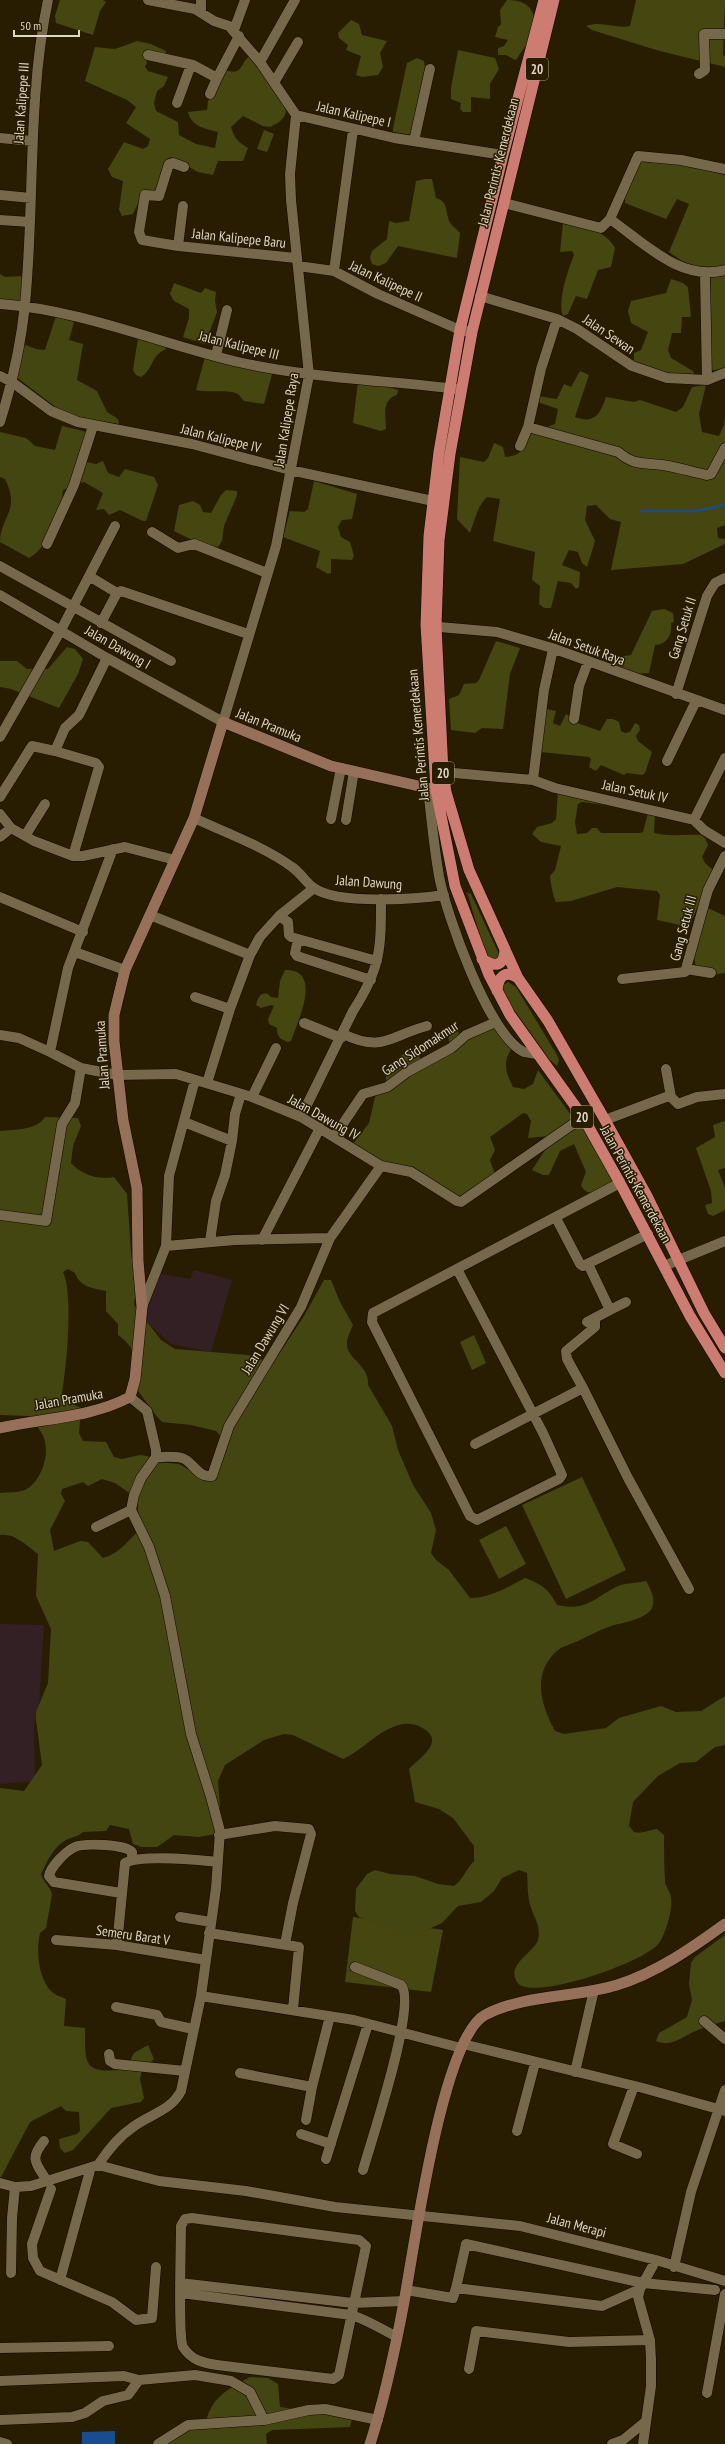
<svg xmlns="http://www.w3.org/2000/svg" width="725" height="2444" font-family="'PT Sans Narrow',sans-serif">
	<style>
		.industrial { fill: #332024 }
		.green { fill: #454610 }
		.forest { fill: #444611; fill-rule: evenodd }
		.water { fill: #1a4d8f }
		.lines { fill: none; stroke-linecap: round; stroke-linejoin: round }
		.stream { stroke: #1a4d8f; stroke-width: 2.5 }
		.minor-casing { stroke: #110600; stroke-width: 11 }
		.secondary-casing { stroke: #110600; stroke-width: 12 }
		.trunk-casing { stroke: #110600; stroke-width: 12 }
		.minor { stroke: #76684a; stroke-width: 10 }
		.secondary { stroke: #967059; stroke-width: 11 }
		.trunk { stroke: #cc7c71; stroke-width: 11 }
		.labels { text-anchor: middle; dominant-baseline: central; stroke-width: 3; stroke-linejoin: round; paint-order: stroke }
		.shield { fill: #291d01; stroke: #a89f8c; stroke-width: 1 }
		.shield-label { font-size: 13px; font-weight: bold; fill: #dfd7c7 }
		.street-label { font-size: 14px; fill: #dfd7c7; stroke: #291d01 }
	</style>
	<rect width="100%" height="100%" fill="#291d01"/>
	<!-- industrial -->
	<path class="industrial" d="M194,1270L232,1280L211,1352L171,1344L149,1324L142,1314L155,1273L190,1279Z
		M0,1624L44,1625L39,1705L34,1724L35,1781L0,1784Z"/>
	<!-- green -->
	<path class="green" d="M60,0H103L106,2L100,11L93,35L56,23L55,16Z
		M507,0C542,0 539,30 522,51C519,54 519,58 515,60L506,55H498V48L504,46L508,40L495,37L498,27L501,24L500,10Z
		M636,0H725L723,55L725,56V67L656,50L592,30L586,26C601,20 615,29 630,26Z
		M351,20L359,24L362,35L387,41L380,53L383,67L378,75L362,77L356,75L361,56L346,50L348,45L339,38L338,33Z
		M137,41L151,44L166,51L165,57L145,58L147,63L145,67L148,71L168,77L164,86L157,91L154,103L156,111L178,122L179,135L196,144L215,148L218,132C205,129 191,126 188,112L207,110L208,101L224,71C229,70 233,73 237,71C243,68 243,60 249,57L285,103C288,117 282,121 270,127L263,126L243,116L231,127C234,138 238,142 248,148L243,161H218L213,175L198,172L171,157L167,159L156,192L140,199L133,214L122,216L119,210L123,181L112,177L108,169L124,142L143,149L148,146L150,139L126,123L136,107L127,100L85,81L95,47L115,49Z
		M458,50L495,58L499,69L490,84V99L471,97V112H463L460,109L461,103L451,99V88Z
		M417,58L424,61L425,67L412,135L393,132V128L407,63Z
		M264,130L274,134L267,152L257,149Z
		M642,159L676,163L725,175V267L714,272L689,266L669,252L689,204L677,199L666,219L625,203V197Z
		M425,179H432L436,198C450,202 444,213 451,224C453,227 458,230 460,233L457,258L398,246L386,263L378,266L372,264L370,258L372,251L387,239L389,221L396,223L409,221L416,181Z
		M563,223C581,226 606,230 615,248L611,267L598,270L587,299L576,296L568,314L563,316C557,301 568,270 574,255L572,251L560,252Z
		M0,274L5,277L21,276L24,279L22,305L0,302Z
		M725,274V368L710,371L711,277Z
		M671,279L683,283L688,287L691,317H682L681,333H672L668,350L671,358L693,371L695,376L666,373L634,361V353L641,350L648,332L631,323L628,311L631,301L666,293Z
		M174,283L201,293L205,288L216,292L215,301L217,312L205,344L183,337L189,318V309L174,301L170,294Z
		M138,338L164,345L166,349C150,356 154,369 141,377L136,375L133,370Z
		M205,357L272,374L264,404L244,401C241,399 241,396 238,394C229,389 208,393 196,390Z
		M580,371L589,375L575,417C594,424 600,415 606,397L634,402L640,400L676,412L683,407L692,387L706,385L699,414L702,432L719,436L724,425L725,415V525L717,528L718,538L725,539V544L683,564L611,570L621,522L610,519L596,505L587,506L585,520L595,541L587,567L582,563L578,552L569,550L562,565L580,572L579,587L576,589L571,583L558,581L551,608H544L539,604L540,586L532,580L535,552L493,541L500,499L487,497C477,507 475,519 470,533L457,519L460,457L484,462L488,458L494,443L503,447L505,457C522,456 523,449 528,434L555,424L558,409L535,401L536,396L557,399L564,384L571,387Z
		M358,381L377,383L398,390L397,395C381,400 386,416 386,429L381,431L353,423Z
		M314,481L357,494L352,519L342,520L338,527L341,537L350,542L354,556L352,560L331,559V573L328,574L316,567L320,551L283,537L290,511L304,512L308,509Z
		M226,490L237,491V495L224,526L222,541L218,547L192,540L174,531L179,505L193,501L200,505L203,512L211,513L221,495Z
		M664,609L673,613L674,622L671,623C672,634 668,644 655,645L649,673L633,674L614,669L613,664L624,656L631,655L652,611Z
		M496,641L520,648L510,674L503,729L482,728L475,733L451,730L449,699L459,695L464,684L476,683L479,680Z
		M546,709L556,711L553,723L560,726L566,714L580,724L600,731L607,719H613L619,722L621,731L625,733L630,732L635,723L639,725L640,730L636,736L638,741L652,752L645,773L642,775L627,773L624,775L601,765L596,771L589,767L591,759L589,757L540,752Z
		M558,791L605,802V805L582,802L578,804L575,822L577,834L587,833L592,828H597L601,833H640L643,832L648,813L655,814L654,833C670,837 685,834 701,835L705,838L708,845L702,857L705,863L713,870L689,927L657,920L660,895L657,891L617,887L571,901L556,902C554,899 550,881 550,876L555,870L561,846L541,842L532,834L537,827L552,823L556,819Z
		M467,892L471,894L499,954L498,959H489L485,953Z
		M708,908L725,916V973L712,975L696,968L693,952Z
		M285,970C324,969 297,1023 291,1041L288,1042C280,1039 277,1037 277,1028L269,1024L268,1019L274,1006L271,1005L261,1008L256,1005C258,998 260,992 268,994L271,997L278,998L280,981Z
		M508,982L516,987L557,1055L559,1060L557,1066L550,1060L503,994V985Z
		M496,1027L514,1046C502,1059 505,1072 513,1087L524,1089L533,1084L538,1070L573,1118L549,1136L528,1138L531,1121L527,1114L523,1113L490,1137L495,1150L490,1160L495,1174L457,1198L414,1167L382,1163L353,1144L369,1123L375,1097L385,1085L386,1077L397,1065V1059L406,1052L414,1051L422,1060L449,1044L448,1028L457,1030L461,1036C475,1038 483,1032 496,1027Z
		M725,1121V1168L718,1170L725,1188V1210L713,1216L708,1214L705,1205L712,1203L711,1191L696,1148L715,1137L713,1125Z
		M581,1124L615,1181C604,1187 588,1201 581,1185L586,1172L574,1144L560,1151L549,1175H543L532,1170L547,1147Z
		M474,1335L486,1363L472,1370L460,1342Z
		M582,1477L626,1570L566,1599L522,1505Z
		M506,1526L526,1564L499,1579L479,1540Z
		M353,1917L443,1930L431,1992L345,1982Z"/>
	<!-- forest -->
	<path class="forest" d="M56,316L74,322L69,340L83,344L77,380L97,391L107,412L118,419L119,424L78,419L58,409L15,376L23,344L36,349L45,350Z
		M62,426L87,432V462L96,464L103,461L108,473L119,477L125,469L154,477L158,485L146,521H143L120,510L109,515L104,509L96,510L103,493L84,482L63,490C62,495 63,498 62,502C58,521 46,549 29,558L0,542C0,517 21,511 5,479L0,477V432L26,438L35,446L55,450Z
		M67,647L75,649L83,659L78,674L59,708L11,689L0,687V661H17L27,669H48Z
		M45,1117L78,1118L81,1126L73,1146L71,1163C82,1175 98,1180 114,1177L127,1194L131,1252L136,1289L134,1305L161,1340L175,1349L248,1355L273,1363L304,1316L324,1280H331L340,1302L353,1325C351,1330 347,1338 347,1343C346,1359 370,1365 368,1385L392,1426L398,1450L413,1485L431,1513L436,1530L431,1553L436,1560L449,1570L470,1598C489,1598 508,1587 525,1578C541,1584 549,1589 557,1605C587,1612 595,1597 618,1586C626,1583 637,1583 646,1581C651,1589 658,1604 649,1612C638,1621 624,1622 611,1626C599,1630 589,1636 578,1641C572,1644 563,1646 558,1650C531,1673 541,1705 555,1731L564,1734L606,1728L619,1718L661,1706L676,1712L701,1711L725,1696V1745L715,1747L696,1762L680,1763L658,1776L633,1802L629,1826L634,1832C643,1834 648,1830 657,1829L664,1835C664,1850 664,1865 665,1880C665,1887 670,1891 671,1897C673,1909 666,1933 659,1943C646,1962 529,2003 517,1982C506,1964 533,1954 538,1940C542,1924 531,1914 529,1900C527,1891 528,1882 527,1873L519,1870L502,1878L494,1891L481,1902L458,1906L442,1923L409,1938H401L388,1928L359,1917L355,1911L356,1889L367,1874L375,1870L390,1874L415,1876L438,1884L454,1886C463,1880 466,1869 474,1861V1846L453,1818L439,1809L415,1802L409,1769C417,1760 443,1744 427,1731C397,1707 367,1749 343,1759L293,1735L284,1734L264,1740L225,1765L218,1781L220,1807L216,1820L215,1834L199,1837L174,1835L157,1847H141L133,1844L129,1829L110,1825L106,1831L83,1832C77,1837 72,1837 66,1840C53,1847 47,1862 41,1874C43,1882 51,1887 52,1895L46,1928L40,1933C36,1950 38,1979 52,1992C55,1995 62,1997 66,1999L64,2026L85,2028C85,2065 83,2075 126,2069L134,2053L148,2045L154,2059L142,2070L140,2079L144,2098L141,2102L111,2108L73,2150L65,2153L60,2148L59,2139L77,2134L80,2131L79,2112L66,2111L61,2106L30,2122L0,2179V1788L24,1791L42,1765L36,1720V1712L48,1683L51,1629L36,1596L38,1554C26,1545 15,1533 0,1535V1493C8,1492 18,1493 25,1490C40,1483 49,1458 45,1442C43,1432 35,1424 29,1416L0,1415V1131C15,1129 36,1131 45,1117ZM68,1269L75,1273C80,1287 92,1288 106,1291V1311L118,1324V1335C140,1351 133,1359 131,1383C143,1395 150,1410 162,1422L191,1425L216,1431L228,1444C221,1466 219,1471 196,1474L179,1464L158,1462L147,1456L140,1455L122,1459L114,1457L106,1442L83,1441L79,1433L81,1408L61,1399C66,1373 74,1295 63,1272ZM102,1479L115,1483L138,1499V1511L143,1526C131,1537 120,1554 103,1558L88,1542L80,1541L54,1551L50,1530L65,1501L61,1494L62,1489L83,1482L88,1486Z
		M725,1935V2021C716,2024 707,2026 698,2030C684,2035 672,2048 656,2041L659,2033L687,2017L692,2000L689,1984L691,1963L695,1957Z
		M250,2377L268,2378L278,2384L280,2407L352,2419L350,2427L272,2430L266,2434L267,2444H161L174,2435L205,2424C212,2396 227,2390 250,2377Z"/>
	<!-- water -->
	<path class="water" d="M115,2431V2444H82V2432Z"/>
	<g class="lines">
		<!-- stream -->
		<path class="stream" d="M641,511H697L725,505"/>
		<!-- minor casing -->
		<g class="minor-casing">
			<path id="minor" d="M148,0L195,9L214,21L229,26L260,62L296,115L394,138L503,155
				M201,12V0
				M234,30L245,0
				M148,55L193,65L217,78L239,36
				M260,62L295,0
				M699,74L705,70L704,34H725
				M275,81L298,42
				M210,94L217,78
				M177,103L191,65
				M0,138L32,141
				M414,141L430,69
				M0,195L31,198
				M504,203L601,228L610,219L638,156L681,160L725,169
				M183,206L178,246L296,258
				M610,219C644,243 681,282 725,270
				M0,220L30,222
				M178,246L142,240L139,232L145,195L159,196L169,164L173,163L184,167
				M298,266L334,271L378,294L460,330L472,332
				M334,271L353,130
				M705,274L707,380
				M480,296L557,319L577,329L632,366L667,378L707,380L725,373
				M0,304C82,310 158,343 238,362C310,378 383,380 457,389
				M216,355L227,310
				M0,376L12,382L51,411L78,422L192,444L290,470L433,501
				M0,422C12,384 21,344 25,304C35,202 27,100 48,0
				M528,427L618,452C635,466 642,462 662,465C677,467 692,472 707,475L711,474L725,448
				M520,446L528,427L541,369L557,319
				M152,532L178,548L194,544L267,573
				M47,544L74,485L93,426
				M0,566L171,661
				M89,576L117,593
				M0,595L107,658L223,722L276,546L309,375L291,200L290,174L296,115
				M101,623L117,593L121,591L248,634
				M428,626L497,632L552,648L725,710
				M676,694L707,596L715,583L725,578
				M574,719L579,686L588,662
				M0,737L61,630L115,526
				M55,751L96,763L99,767L73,856
				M667,761L696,701
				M443,772L533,780
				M533,780L555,788L694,820L704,830L725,843
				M533,780L544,690L553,649
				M428,788C431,817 434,847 439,876C446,914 489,1036 524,1052C528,1053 533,1053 536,1054
				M0,797L32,746L55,751L65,728L79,715L107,658
				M0,814L11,828
				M194,818C226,833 263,846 292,867C301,873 306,883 314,888C337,905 417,899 444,895
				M331,819L341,768
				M346,820L354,771
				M694,820L725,758
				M25,836L45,804
				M0,837L11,828L34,841L73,856H83L125,847L175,860
				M113,849L68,968L50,1052L81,1068L117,1075L176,1074L252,1097L301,1117L381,1166L411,1172L457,1201L461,1202L583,1117
				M0,897L83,932
				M150,915L250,955
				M279,916L288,922L289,935L291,937L377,961
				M298,939L295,953L297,956L371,980
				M75,952L125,970
				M686,969L711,973
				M622,979L685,972L708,890L725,856
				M195,997L230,1009
				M304,1023L341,1038
				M343,1034C383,1053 389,1036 427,1026
				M0,1035L19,1038L50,1052
				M666,1069L671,1097
				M207,1083L230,1009L250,955L260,937L279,916L314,888
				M252,1097L276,1048
				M301,1117L353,1011C381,968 381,948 381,899
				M605,1120L666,1097H671L678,1104L697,1097L725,1094
				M184,1122L232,1141L225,1175L216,1201L210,1241
				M334,1137L363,1094L387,1087L407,1072L451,1048L466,1035L496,1022
				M232,1141L235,1114L241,1094
				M0,1215L46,1221L62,1124L75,1103L81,1068
				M556,1218L580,1264L583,1266L648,1234
				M262,1240L320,1128
				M166,1246L235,1240L330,1238
				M664,1266L725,1241
				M457,1269L543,1433L562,1475L559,1479L477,1520L470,1516L372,1322L373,1313L620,1183
				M142,1307L166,1246L169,1176L195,1080
				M610,1310L626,1302
				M587,1322L610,1310L588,1264
				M583,1388L628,1478L689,1589
				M475,1444L583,1388L567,1359L566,1351L595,1327V1318
				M156,1457C164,1457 174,1456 182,1458C193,1461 197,1478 212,1476L229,1426L301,1307L330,1238L381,1166
				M96,1527L131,1510
				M219,1835L275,1826L309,1829L311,1834L293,1903L285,1944
				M121,1893L54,1882L49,1876C51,1866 66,1851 75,1847C84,1843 126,1844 132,1852V1860
				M180,1917L211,1922
				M209,1933L299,1947L293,2009
				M56,1940L117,1945L206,1960
				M117,1945L125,1863C143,1854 197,1860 218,1862
				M355,1967L401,1985C418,2003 371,2141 363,2170
				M201,1996L354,2020L461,2048
				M116,2007L157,2015L161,2022L193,2029
				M704,2021L725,2039
				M463,2044L643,2088L725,2111
				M109,2054L110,2061L115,2064L185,2071
				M575,2072L594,1990
				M240,2073L312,2087L330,2016
				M634,2086L613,2144L637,2154
				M306,2120L312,2087
				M517,2131L535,2063
				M301,2134L331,2144
				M44,2141C29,2159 36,2163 47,2181
				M326,2159L368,2024
				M98,2165C108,2150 118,2137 133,2127C150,2114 171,2111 181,2091L201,1996L216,1888L220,1831L211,1797L191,1734L165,1596L149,1547L131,1510L134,1495L141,1478L156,1457V1450L147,1411L130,1397
				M0,2183L15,2187L31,2186L98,2165L159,2181L246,2191L335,2207L520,2226L656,2260L725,2281
				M51,2189L32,2244L33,2258L40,2271L112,2302L136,2320L152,2318L156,2267
				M192,2218L359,2240L366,2246L339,2375L333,2379L217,2365C203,2363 191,2360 183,2347C178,2338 181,2244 181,2226L185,2219Z
				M674,2267L691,2192L725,2090
				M11,2273L12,2218L15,2187
				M60,2280L91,2167
				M180,2283L353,2303L404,2301
				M640,2289L602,2306L456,2288L466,2244L643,2283L715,2290
				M406,2290L453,2298L456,2288
				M181,2293L351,2315C368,2320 381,2329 397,2337
				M0,2348L109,2346
				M469,2369L476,2331L569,2342L650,2340
				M0,2381L124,2376L139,2380L195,2375L231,2381L250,2392L264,2420L309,2410L325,2409L378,2420
				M707,2393L725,2294
				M0,2420L72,2417L85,2413L103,2401L128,2395L139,2380
				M0,2442L7,2444
				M158,2444L188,2425L264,2420
				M612,2444L623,2440L645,2422
				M643,2444L651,2386V2360L650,2340L638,2297L640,2289L656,2260"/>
		</g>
		<!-- secondary casing -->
		<g class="secondary-casing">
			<path id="secondary" d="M0,1428C43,1418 90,1418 130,1397L135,1379L142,1307L138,1261L137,1188L123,1120L114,1041V1015L125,970L194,818L223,722L331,766L436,790
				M370,2444C385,2398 395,2350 404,2302C414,2250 442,2038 485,2015C525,1994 575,1998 617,1985C656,1973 692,1948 725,1924"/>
		</g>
		<!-- trunk casing -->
		<g class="trunk-casing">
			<path id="trunk" d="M544,0L503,155L460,330L439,452L429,536L426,625L436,790L455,886L489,975L510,1015L583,1117L620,1183L690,1316L725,1373
				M554,0L472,332L450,454L439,540L436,626L443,772L446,792L469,870L518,978L548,1021L605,1120L647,1196L704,1313L725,1348
				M482,959C496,968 504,966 505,949
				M497,991C498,977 505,969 518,978"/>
		</g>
		<!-- minor -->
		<use href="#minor" class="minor"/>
		<!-- secondary -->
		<use href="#secondary" class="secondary"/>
		<!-- trunk -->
		<use href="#trunk" class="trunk"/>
	</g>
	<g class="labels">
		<!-- shield labels -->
		<g class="shield">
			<rect x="526" y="58" width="22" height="22" rx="3"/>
			<rect x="432" y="762" width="22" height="22" rx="3"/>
			<rect x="571" y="1106" width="22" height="22" rx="3"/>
		</g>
		<g class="shield-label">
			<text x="537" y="69">20</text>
			<text x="443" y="773">20</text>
			<text x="582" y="1117">20</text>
		</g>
		<!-- street labels -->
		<g class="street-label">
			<text transform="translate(21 103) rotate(-86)">Jalan Kalipepe III</text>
			<text transform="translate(354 114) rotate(13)">Jalan Kalipepe I</text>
			<text transform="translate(498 162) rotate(-76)">Jalan Perintis Kemerdekaan</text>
			<text transform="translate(239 238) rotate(6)">Jalan Kalipepe Baru</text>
			<text transform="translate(386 281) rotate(25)">Jalan Kalipepe II</text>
			<text transform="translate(609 334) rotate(34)">Jalan Sewan</text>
			<text transform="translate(239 345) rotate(14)">Jalan Kalipepe III</text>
			<text transform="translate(286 420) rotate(-81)">Jalan Kalipepe Raya</text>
			<text transform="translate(221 438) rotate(14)">Jalan Kalipepe IV</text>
			<text transform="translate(682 628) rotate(-73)">Gang Setuk II</text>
			<text transform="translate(118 647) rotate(30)">Jalan Dawung I</text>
			<text transform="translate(587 647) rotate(20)">Jalan Setuk Raya</text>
			<text transform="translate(269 725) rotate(22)">Jalan Pramuka</text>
			<text transform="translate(418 735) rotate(-95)">Jalan Perintis Kemerdekaan</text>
			<text transform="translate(635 791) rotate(12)">Jalan Setuk IV</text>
			<text transform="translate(369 882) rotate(4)">Jalan Dawung</text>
			<text transform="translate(683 928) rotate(-75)">Gang Setuk III</text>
			<text transform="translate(420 1048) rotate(-33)">Gang Sidomakmur</text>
			<text transform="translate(102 1055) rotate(-94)">Jalan Pramuka</text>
			<text transform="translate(324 1117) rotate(29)">Jalan Dawung IV</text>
			<text transform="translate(636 1184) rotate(61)">Jalan Perintis Kemerdekaan</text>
			<text transform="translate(265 1339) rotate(-59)">Jalan Dawung VI</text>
			<text transform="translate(69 1399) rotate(-10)">Jalan Pramuka</text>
			<text transform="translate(133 1935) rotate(8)">Semeru Barat V</text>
			<text transform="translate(577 2225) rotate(15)">Jalan Merapi</text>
		</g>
	</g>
	<!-- scale -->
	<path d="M14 30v6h65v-6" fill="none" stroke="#dfd7c7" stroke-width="2"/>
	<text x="20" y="30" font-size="12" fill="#dfd7c7" stroke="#291d01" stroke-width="3" paint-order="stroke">50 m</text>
</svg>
